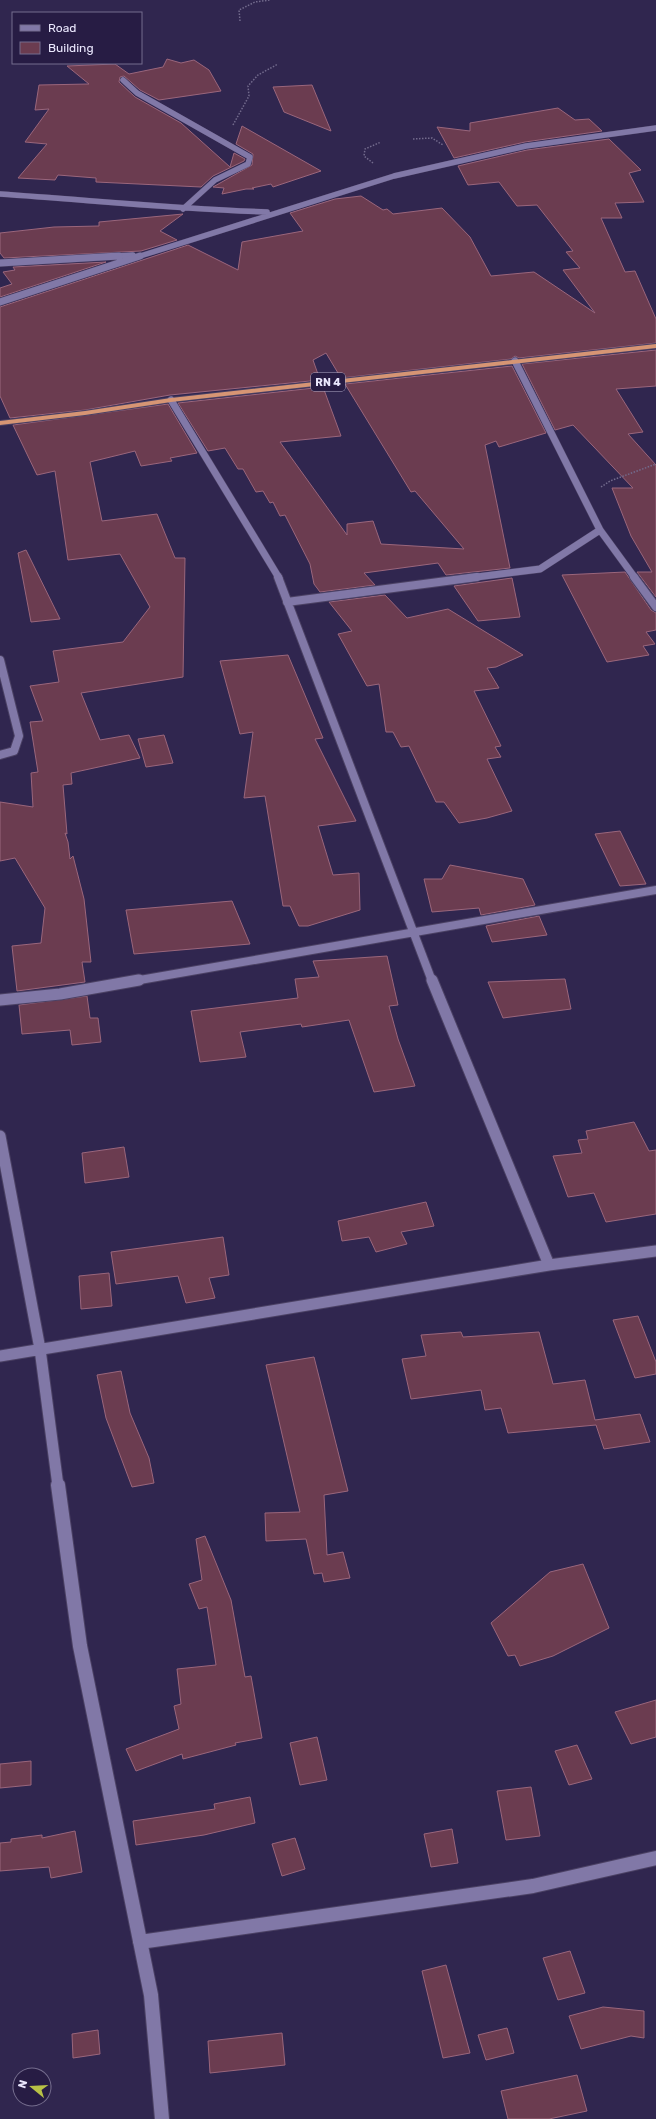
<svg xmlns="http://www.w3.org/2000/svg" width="656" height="2119" font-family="Rubik,sans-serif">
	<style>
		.building { fill: #6b3c50; stroke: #9a667c }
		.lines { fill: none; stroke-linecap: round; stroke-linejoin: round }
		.minor-far4-casing { stroke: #4b4164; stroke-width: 6 }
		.minor-far3-casing { stroke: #4b4164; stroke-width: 8 }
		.minor-far2-casing { stroke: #4b4164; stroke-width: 10 }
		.minor-far1-casing { stroke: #4b4164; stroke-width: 13 }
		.minor-casing { stroke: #4b4164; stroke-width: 16 }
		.trunk-casing { stroke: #4b4164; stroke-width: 2 }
		.path { stroke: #736b8d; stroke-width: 1.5; stroke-dasharray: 1.5 1.5; stroke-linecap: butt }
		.minor-far4 { stroke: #8178a7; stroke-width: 5.5 }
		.minor-far3 { stroke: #8178a7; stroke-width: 7 }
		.minor-far2 { stroke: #8178a7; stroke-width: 8 }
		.minor-far1 { stroke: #8178a7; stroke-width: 11 }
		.minor { stroke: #8178a7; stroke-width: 14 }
		.trunk { fill: #d69574; fill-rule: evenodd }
		.labels { text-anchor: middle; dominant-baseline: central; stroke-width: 3; stroke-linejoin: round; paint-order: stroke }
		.shield { fill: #271c44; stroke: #b0aac6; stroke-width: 1 }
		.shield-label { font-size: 11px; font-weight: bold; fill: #eae7fd }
	</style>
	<rect width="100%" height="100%" fill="#30264f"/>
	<!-- building -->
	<path class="building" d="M167,59L181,63L194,60L209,70L221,91L159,100L140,90L124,76L120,77L119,82L135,97L181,123L230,167L234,153L245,159L244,161L213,176L201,187L96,182V178L58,175L55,180L18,178L47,144L25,142L49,109L35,110L39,85L89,84L67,66L115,64L129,74L163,67Z
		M312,85L331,131L284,112L273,87Z
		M558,108L575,120L589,119L602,131L525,142L454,158L437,127L470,131V123Z
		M242,126L321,171L273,187L271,184L252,188L254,189H246L222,194L224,188L213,187L252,165L253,154L236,144Z
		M609,139L641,170L629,173L644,202L615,203L622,218H601L625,272L635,271L656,319V343L519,358L515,356L511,359L341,378L326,353L313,360L320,380L170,395L85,410L10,418L0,396V307L188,245L238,270L242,242L303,231L290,213L335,199L361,196L383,210L387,209L393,214L442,208L470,237L491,276L534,272L595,313L563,270L580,268L566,252L573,251L537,205L517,206L499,182L468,185L458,166L527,150Z
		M183,214L160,231L177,240L141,251L4,258L0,253V233L54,227L99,226V222Z
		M106,262L0,297V288L12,284L3,272L15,270L13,267Z
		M656,350V386L616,389L643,432L628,434L656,465V597L637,572H652L631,536L612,488H633L573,425L555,430L522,364Z
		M512,366L546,433L499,447L496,441L485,445L510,568L446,575L438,563L364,573L375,585L320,592L314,584L310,564L285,515L280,516L273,502L270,503L263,491L256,492L243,469H238L225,448L208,451L178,403L323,387L341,436L280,442L347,535V524L373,521L381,544L464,549L415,491L411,492L345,384Z
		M168,404L197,453L170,458L172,461L141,466L135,451L90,462L102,521L157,514L175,558H185L183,677L81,693L100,740L129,735L140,758L71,773L72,784L63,785L67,834L65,833L68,842L70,859L73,856L84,899L91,962H82L85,982L17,991L12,946L41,943L45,908L15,858L0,861V802L33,807L31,773L38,772L30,722L43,721L30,686L59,682L53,651L123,642L150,607L120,554L68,560L55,471L37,475L13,425Z
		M26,550L60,619L31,622L18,553Z
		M625,572L651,610L656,613V630L646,632L655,644L643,646L649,655L607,662L562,575Z
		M512,578L520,617L478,621L454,586Z
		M385,595L407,618L448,609L523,655L496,667L487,668L499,688L474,691L501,746L495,747L501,757L487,759L512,811L487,818L459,823L444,802H436L409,746L401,747L393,732H386L379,684L367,686L338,634L352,631L329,602Z
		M288,655L323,738L315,739L356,821L318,826L333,875L359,873L360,910L308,926H299L290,906H283L265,796L244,798L253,732L240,734L220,661Z
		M164,735L173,763L146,767L138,739Z
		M620,831L646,884L620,886L595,834Z
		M450,865L523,879L535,905L481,915L479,908L432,912L424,879H442Z
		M232,901L250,944L134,954L126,910Z
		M539,916L547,935L492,942L486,926Z
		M387,956L398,1005L389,1006L398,1039L415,1086L374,1092L349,1020L302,1027L301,1024L240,1032L246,1057L200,1062L191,1011L298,998L295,979L319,977L313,961Z
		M565,979L571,1009L503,1018L488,982Z
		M87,996L90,1018H98L101,1042L72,1045L70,1030L22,1034L19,1005Z
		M634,1122L649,1151L656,1150V1214L606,1222L594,1193L568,1197L553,1156L582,1153L578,1140L588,1139L586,1131Z
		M124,1147L129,1177L85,1183L82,1153Z
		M426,1202L434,1226L401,1232L407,1244L376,1252L369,1237L342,1241L338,1221Z
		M223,1237L229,1275L209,1278L215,1298L186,1303L178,1276L116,1284L111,1252Z
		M109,1273L112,1306L81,1309L79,1276Z
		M638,1316L656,1362V1374L635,1378L613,1320Z
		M461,1332L463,1337L539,1332L553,1384L585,1380L595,1420L640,1414L650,1442L604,1449L596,1425L508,1433L501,1408L485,1410L481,1390L411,1399L402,1359L426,1356L421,1335Z
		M314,1357L348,1491L324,1495L327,1555L343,1552L350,1578L324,1582L322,1573L314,1574L306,1539L266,1541L265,1513L300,1512L266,1365Z
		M121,1371L130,1413L149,1458L154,1483L132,1487L106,1418L97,1375Z
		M205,1536L231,1600L245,1677L251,1676L262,1738L235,1743L236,1745L183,1759L182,1754L136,1771L126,1749L179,1729L174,1706L181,1704L177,1669L216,1665L207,1607L199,1609L189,1584L202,1580L196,1539Z
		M583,1564L609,1628L553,1656L520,1666L515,1655L508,1656L491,1623L550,1572Z
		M656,1700V1737L631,1744L615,1712Z
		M317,1737L327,1780L300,1785L290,1743Z
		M577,1745L592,1779L569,1785L555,1751Z
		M31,1761V1785L0,1788V1764Z
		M531,1787L540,1836L506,1840L497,1791Z
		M250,1797L255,1823L204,1835L136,1845L133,1821L215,1809L214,1804Z
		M452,1829L458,1863L431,1867L424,1834Z
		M75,1831L82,1872L51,1878L49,1867L0,1871V1843L11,1842V1839L42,1835V1838Z
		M295,1838L305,1869L282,1876L272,1844Z
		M570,1951L585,1993L558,2000L543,1958Z
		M446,1965L470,2053L443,2058L422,1971Z
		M603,2007L644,2011V2038L631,2036L581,2049L569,2016Z
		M507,2028L514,2053L486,2060L478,2035Z
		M98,2030L100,2054L73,2058L72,2034Z
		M282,2033L285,2065L210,2073L208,2041Z
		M577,2075L587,2111L549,2119H508L501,2091Z"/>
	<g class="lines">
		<!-- minor-far4 casing -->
		<g class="minor-far4-casing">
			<path id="minor-far4" d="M123,80L137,93L250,157L248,164L215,180L183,209
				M0,194C89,200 178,209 267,212
				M102,257L133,255
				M137,257L394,176L526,146L656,128"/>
		</g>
		<!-- minor-far3 casing -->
		<g class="minor-far3-casing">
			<path id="minor-far3" d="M0,263L119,256
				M0,302L140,256
				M515,361L600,530L635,578
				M171,400L279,578
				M469,578L540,569L600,530"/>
		</g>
		<!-- minor-far2 casing -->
		<g class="minor-far2-casing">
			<path id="minor-far2" d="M278,577L432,981
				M634,577L656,607
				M287,602L477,577
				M0,660L19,736L14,751L0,755
				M134,981L656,890"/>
		</g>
		<!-- minor-far1 casing -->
		<g class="minor-far1-casing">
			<path id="minor-far1" d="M432,980L549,1265
				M0,1000L60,994L139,980
				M0,1136L40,1349L58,1486
				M0,1356L549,1265L656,1251"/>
		</g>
		<!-- minor casing -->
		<g class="minor-casing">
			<path id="minor" d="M58,1485L80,1646L151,1995L162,2119
				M140,1942L533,1886L656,1858"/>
		</g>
		<!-- trunk casing -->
		<g class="trunk-casing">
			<path id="trunk" d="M656,344V348L171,402L85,415L0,425V421L85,411L171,398Z"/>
		</g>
		<!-- path -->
		<path class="path" d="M240,21L239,10L255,2L270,0
			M233,125L249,96L248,86L258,75L278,64
			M413,139L432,138L443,145
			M373,163L364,156L365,149L381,142
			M601,487L610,481L656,464"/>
		<!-- minor-far4 -->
		<use href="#minor-far4" class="minor-far4"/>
		<!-- minor-far3 -->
		<use href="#minor-far3" class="minor-far3"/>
		<!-- minor-far2 -->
		<use href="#minor-far2" class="minor-far2"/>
		<!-- minor-far1 -->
		<use href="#minor-far1" class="minor-far1"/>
		<!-- minor -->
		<use href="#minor" class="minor"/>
		<!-- trunk -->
		<use href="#trunk" class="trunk"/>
	</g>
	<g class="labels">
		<!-- shield labels -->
		<rect class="shield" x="311" y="373" width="34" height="18" rx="3"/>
		<g class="shield-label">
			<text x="328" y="382">RN 4</text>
		</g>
	</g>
	<!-- legend -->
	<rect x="12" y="12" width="130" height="52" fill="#271c44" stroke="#756d8e"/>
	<rect x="20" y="25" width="20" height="6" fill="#8178a7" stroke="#756d8e"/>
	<text x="48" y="32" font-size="12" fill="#eae7fd">Road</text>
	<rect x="20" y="42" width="20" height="12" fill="#6b3c50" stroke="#756d8e"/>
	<text x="48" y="52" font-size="12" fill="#eae7fd">Building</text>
	<!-- north arrow -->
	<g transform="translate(32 2087) rotate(288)"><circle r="19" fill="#271c44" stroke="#756d8e"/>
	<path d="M0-3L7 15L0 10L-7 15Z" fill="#b8c146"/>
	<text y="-6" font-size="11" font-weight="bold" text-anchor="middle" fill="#eae7fd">N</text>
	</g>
</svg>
